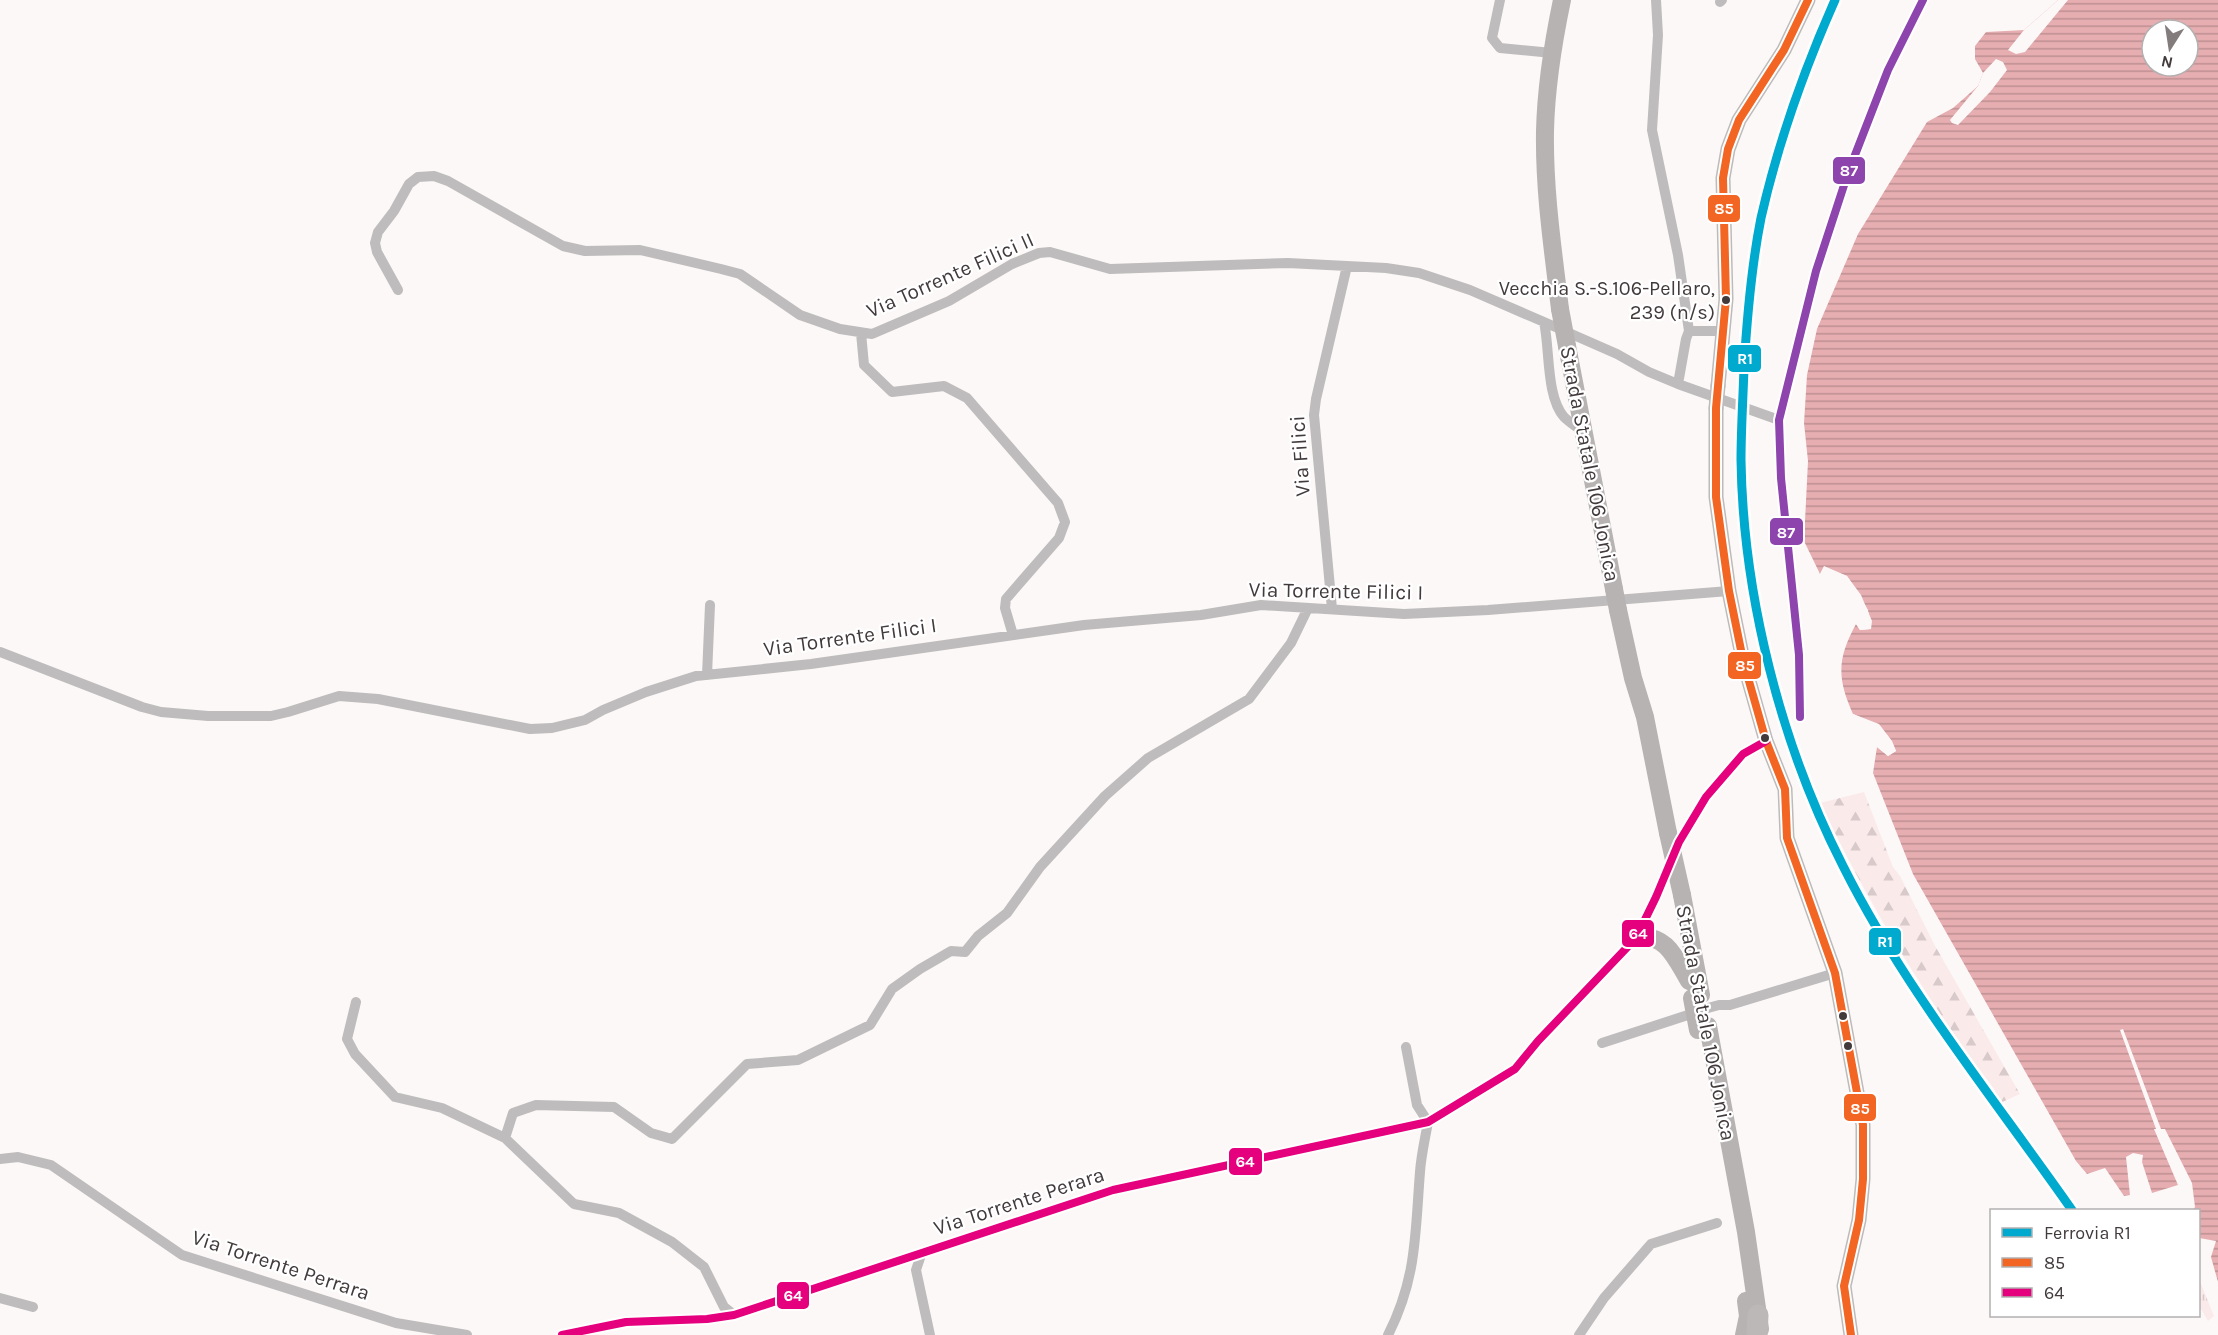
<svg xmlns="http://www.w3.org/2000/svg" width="2218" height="1335" font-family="Karla,sans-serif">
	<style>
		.forest { fill: url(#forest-firs) }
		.park { fill: url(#park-tufts) }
		.water { fill: url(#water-rules); fill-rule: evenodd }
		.pier { fill: #fdf8f8 }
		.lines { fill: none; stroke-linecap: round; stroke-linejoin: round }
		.street { stroke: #bebcbc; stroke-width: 10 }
		.secondary { stroke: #bdbaba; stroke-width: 15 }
		.primary { stroke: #b7b3b3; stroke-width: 18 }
		.highway { stroke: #bcb8b8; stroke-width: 21 }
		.secondary-bridge { stroke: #bdbaba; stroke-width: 15 }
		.primary-bridge { stroke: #b7b3b3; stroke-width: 18 }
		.bus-1-casing { stroke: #fff; stroke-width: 12 }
		.bus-2-casing { stroke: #fff; stroke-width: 12 }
		.bus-3-casing { stroke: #fff; stroke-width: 12 }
		.bus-1 { stroke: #f26522; stroke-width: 8 }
		.bus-2 { stroke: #e5007d; stroke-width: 8 }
		.bus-3 { stroke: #8e44ad; stroke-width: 8 }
		.rail-1-casing { stroke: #fff; stroke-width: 14 }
		.rail-1 { stroke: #00a9ce; stroke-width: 9 }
		.bus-dot { fill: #423a3b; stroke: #fff; stroke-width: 2 }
		.labels { text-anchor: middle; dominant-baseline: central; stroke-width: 4.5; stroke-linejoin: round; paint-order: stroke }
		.bus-label { font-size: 20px; fill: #423a3b; stroke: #fff; text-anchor: end }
		.street-label { font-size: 21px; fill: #423a3b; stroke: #fff }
		.line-badge { stroke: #fff; stroke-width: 2 }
		.badge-label { font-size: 16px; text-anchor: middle; font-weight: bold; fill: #fff }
	</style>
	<defs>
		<pattern id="forest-firs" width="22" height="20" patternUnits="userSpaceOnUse" patternTransform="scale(1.5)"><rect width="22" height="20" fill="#fbeaea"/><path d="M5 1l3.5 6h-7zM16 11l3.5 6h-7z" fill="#d8c9ca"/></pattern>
		<pattern id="park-tufts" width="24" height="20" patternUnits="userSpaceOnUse" patternTransform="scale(1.5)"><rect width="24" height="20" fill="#fbeaea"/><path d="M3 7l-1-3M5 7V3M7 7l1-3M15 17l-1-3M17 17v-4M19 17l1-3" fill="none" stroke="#d8c9ca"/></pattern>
		<pattern id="water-rules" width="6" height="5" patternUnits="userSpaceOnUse" patternTransform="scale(1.5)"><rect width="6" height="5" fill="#e7aeb1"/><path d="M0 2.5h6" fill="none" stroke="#bd8f91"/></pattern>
	</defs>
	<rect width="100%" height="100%" fill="#fdf8f8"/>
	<!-- forest -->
	<path class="forest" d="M1864,792L1893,867L1900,876L1934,944L2020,1094L2000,1103L1994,1089C1925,998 1870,906 1820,803Z"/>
	<!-- park -->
	<path class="park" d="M2199,1279L2214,1316L2208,1321L2201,1309H2199Z"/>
	<!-- water -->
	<path class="water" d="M2058,0H2218V1282L2211,1257L2216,1241L2199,1238L2198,1210H2193L2195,1207L2192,1183L2165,1129H2154L2178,1185L2152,1193L2142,1162L2143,1155L2133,1153L2126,1157L2130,1195L2124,1196L2105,1168L2087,1174L2076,1161L1913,874L1873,773L1877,747L1888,756L1896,751C1888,729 1874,723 1853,714C1837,678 1837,659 1856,624L1860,630L1871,629L1868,610L1847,576L1824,567L1820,574L1804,541L1808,461L1804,423L1807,375L1817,329L1858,234L1927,122L1953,108L1978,86L1983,73L1975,59V46L1986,32L2024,30ZM2152,30H2188V66H2152Z"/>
	<!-- pier -->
	<path class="pier" d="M2058,0H2068L2025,52L2016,54L2008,50L2024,30Z
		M1996,59L2003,62L2007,70L1990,92L1958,125L1952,123L1950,120L1978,86L1983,73Z
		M1824,566L1847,576L1861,595L1872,621L1871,629L1860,630L1855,622H1858L1861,627L1868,626L1866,611L1859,597L1845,579L1825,570L1822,576L1820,574Z
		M1853,714L1879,724L1892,741L1896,751L1888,756L1877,747V744H1879L1888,753L1892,750L1884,734L1877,727L1850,715Z
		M2123,1029L2161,1129H2156L2120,1030Z"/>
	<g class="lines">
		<!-- street -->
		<path class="street" d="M1500,0L1492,38L1500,48L1552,53
			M1656,0L1658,35L1652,130L1678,255L1689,331H1723
			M1720,2L1722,0
			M398,290L377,252L375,243L378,232L394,211L409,184L418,177L434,176L448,181L563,246L585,251L640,250L721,269L740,274L800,315L840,329L872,334L949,301L1012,264L1039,253L1050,252L1110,269L1288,263L1386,268L1419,273L1470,290L1544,322L1617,354L1649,372L1678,384L1779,420
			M1544,322C1550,349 1546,397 1564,417C1569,422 1577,427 1583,432
			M861,333L864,365L892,392L944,386L967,398L1058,503L1065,522L1059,538L1006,599L1005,608L1013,635
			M1678,384L1686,339L1689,331
			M1332,609L1314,415L1316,399L1347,266
			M0,652L142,707L161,712L208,716H271L288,712L339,696L378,699L530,729L552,728L585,720L603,710L646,692L696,676L811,664L1084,625L1201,615L1261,605L1404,614L1488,610L1729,591
			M707,675L710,605
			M1800,717L1799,655L1781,478L1779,420L1816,271L1848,173L1888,70L1923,0
			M356,1002L347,1039L355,1054L395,1097L442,1108L505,1138L574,1204L619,1213L672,1242L704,1267L724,1307L734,1315
			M1708,1008L1719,1005H1730L1835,973
			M1602,1043L1691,1014
			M505,1138L513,1113L536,1105L614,1107L651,1133L672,1139L747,1064L798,1060L870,1025L892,989L920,969L951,951L965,952L978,936L1007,913L1040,867L1105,796L1148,758L1249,699L1291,643L1308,608
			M0,1159L18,1157L51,1165L182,1255L396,1323L467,1335
			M921,1255L916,1270L930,1335
			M0,1298L33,1307
			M562,1335L626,1322L707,1319L734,1315L1113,1190L1428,1122L1515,1069L1538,1041L1636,938L1656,897L1679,842L1706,797L1743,754L1766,741
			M1388,1335C1417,1278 1415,1234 1420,1172C1421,1156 1425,1139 1428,1122L1417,1105L1406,1047
			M1579,1335L1604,1298L1651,1244L1717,1223"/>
		<!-- secondary -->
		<path class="secondary" d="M1718,386L1726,299L1723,178L1728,149L1739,120L1784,50L1808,0
			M1716,408V497L1729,591L1743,660L1766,741L1785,789L1787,838L1835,973L1863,1125V1179L1859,1220L1844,1286L1851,1335"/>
		<!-- primary -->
		<path class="primary" d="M1560,309C1553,250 1544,191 1545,131C1546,87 1553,43 1562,0
			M1567,346L1614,589
			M1618,610L1633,678L1645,717L1668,833
			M1682,895L1701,995
			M1636,938C1666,932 1676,959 1689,981
			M1708,1026L1746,1232L1760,1329
			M1744,1335L1748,1316L1746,1301"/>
		<!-- highway -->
		<path class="highway" d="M1757,1335L1758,1315"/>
		<!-- secondary-bridge -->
		<path class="secondary-bridge" d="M1716,408L1718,386"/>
		<!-- primary-bridge -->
		<path class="primary-bridge" d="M1560,309L1567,346
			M1614,589L1618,610
			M1668,833L1682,895
			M1692,998L1698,1030"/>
		<!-- bus-1 casing -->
		<g class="bus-1-casing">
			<path id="bus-1" d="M1808,0L1784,50L1739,120L1728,149L1723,178L1726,299L1716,408V497L1729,591L1743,660L1766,741L1785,789L1787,838L1835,973L1863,1125V1179L1859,1220L1844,1286L1851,1335"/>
		</g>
		<!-- bus-2 casing -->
		<g class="bus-2-casing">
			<path id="bus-2" d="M562,1335L626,1322L707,1319L734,1315L1113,1190L1428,1122L1515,1069L1538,1041L1636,938L1656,897L1679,842L1706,797L1743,754L1766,741"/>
		</g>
		<!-- bus-3 casing -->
		<g class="bus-3-casing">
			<path id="bus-3" d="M1800,717L1799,655L1781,478L1779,420L1816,271L1848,173L1888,70L1923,0"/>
		</g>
		<!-- bus-1 -->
		<use href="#bus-1" class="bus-1"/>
		<!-- bus-2 -->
		<use href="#bus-2" class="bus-2"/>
		<!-- bus-3 -->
		<use href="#bus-3" class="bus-3"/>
		<!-- rail-1 casing -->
		<g class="rail-1-casing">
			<path id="rail-1" d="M1835,0C1804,70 1778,143 1761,218C1751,268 1747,317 1744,368C1743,399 1741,430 1741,460C1743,596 1781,745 1843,866C1905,990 1993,1097 2072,1210"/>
		</g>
		<!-- rail-1 -->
		<use href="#rail-1" class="rail-1"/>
	</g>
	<!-- markers -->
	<g class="bus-dot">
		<circle cx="1726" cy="300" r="5"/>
		<circle cx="1765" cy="738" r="5"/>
		<circle cx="1843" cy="1016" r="5"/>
		<circle cx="1848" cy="1046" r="5"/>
	</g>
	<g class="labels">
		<!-- bus labels -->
		<g class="bus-label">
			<text x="1715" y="288">Vecchia S.-S.106-Pellaro,<tspan x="1715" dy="24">239 (n/s)</tspan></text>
		</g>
		<!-- street labels -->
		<g class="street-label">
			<text transform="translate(950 275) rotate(-24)">Via Torrente Filici II</text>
			<text transform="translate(1300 456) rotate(-94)">Via Filici</text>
			<text transform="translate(1590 464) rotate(79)">Strada Statale 106 Jonica</text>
			<text transform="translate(1336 591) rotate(1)">Via Torrente Filici I</text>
			<text transform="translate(850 637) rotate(-8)">Via Torrente Filici I</text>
			<text transform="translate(1706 1023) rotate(79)">Strada Statale 106 Jonica</text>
			<text transform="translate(1019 1201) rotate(-18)">Via Torrente Perara</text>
			<text transform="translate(281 1265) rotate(18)">Via Torrente Perrara</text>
		</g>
	</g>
	<g class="line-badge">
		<rect x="1832" y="156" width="34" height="29" rx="6" fill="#8e44ad"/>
		<rect x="1707" y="194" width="34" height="29" rx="6" fill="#f26522"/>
		<rect x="1727" y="344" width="35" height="29" rx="6" fill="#00a9ce"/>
		<rect x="1769" y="517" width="35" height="29" rx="6" fill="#8e44ad"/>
		<rect x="1727" y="651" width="35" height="29" rx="6" fill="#f26522"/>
		<rect x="1621" y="919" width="34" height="29" rx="6" fill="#e5007d"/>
		<rect x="1868" y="927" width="34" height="29" rx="6" fill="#00a9ce"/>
		<rect x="1843" y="1093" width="34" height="29" rx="6" fill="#f26522"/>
		<rect x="1228" y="1147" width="35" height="29" rx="6" fill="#e5007d"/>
		<rect x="776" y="1281" width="34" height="29" rx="6" fill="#e5007d"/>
	</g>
	<g class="badge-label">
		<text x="1849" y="176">87</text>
		<text x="1724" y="214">85</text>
		<text x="1745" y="364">R1</text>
		<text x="1786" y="538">87</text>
		<text x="1745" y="671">85</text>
		<text x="1638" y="939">64</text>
		<text x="1885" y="947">R1</text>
		<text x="1860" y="1114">85</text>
		<text x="1245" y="1167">64</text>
		<text x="793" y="1301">64</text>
	</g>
	<!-- legend -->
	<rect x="1990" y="1209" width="210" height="108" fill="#ffffff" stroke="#b3b0b1" stroke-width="1.5"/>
	<rect x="2002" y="1228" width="30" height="9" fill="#00a9ce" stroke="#b3b0b1" stroke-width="1.5"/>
	<text x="2044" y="1239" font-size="18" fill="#423a3b">Ferrovia R1</text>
	<rect x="2002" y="1258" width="30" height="9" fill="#f26522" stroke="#b3b0b1" stroke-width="1.5"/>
	<text x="2044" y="1269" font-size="18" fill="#423a3b">85</text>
	<rect x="2002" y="1288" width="30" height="9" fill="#e5007d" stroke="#b3b0b1" stroke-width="1.5"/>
	<text x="2044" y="1299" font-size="18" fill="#423a3b">64</text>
	<!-- north arrow -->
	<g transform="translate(2170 48) rotate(192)"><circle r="28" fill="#ffffff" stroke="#b3b0b1" stroke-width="1.5"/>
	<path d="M0-4.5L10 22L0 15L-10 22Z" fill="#837c7d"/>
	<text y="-9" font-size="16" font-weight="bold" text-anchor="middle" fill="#423a3b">N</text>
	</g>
</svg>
